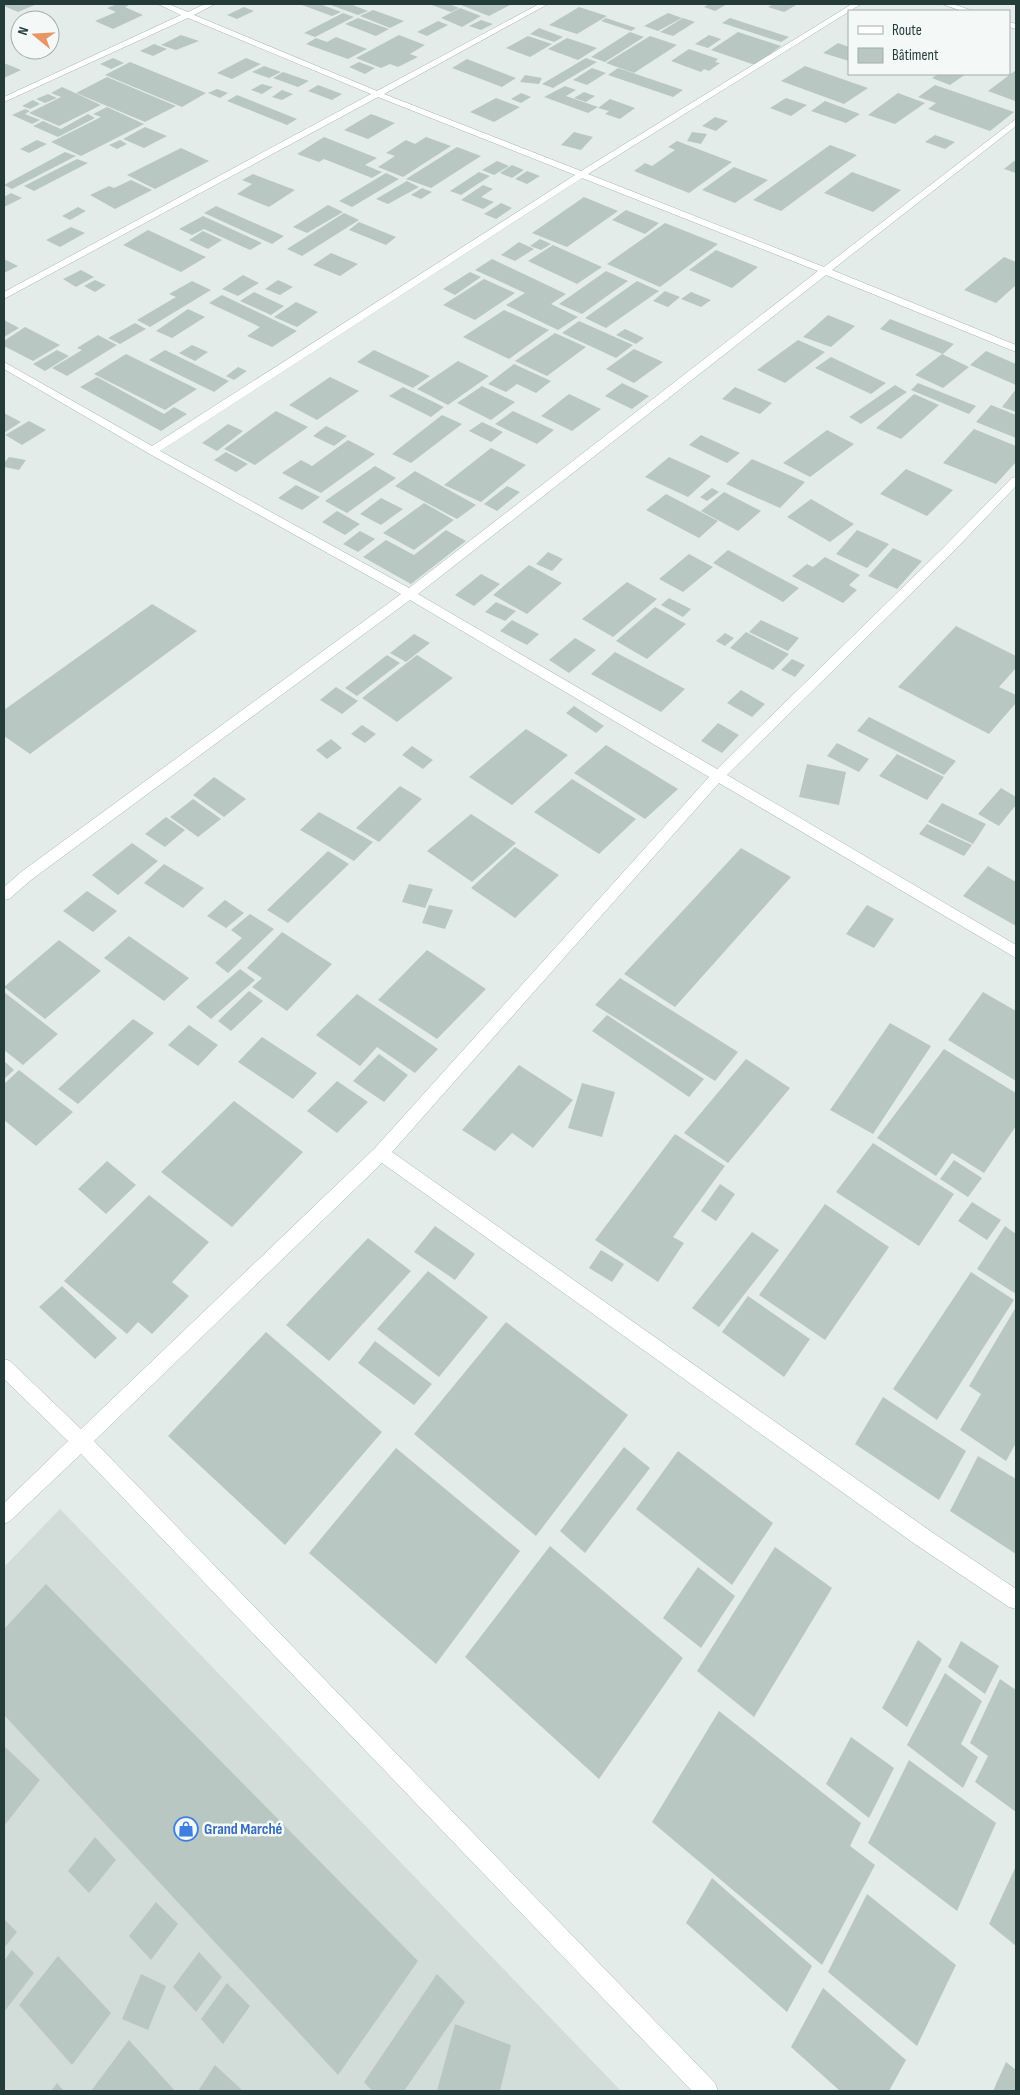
<svg xmlns="http://www.w3.org/2000/svg" width="1020" height="2095" font-family="'Sofia Sans Condensed',sans-serif">
	<style>
		.built { fill: #d2dcd9 }
		.building { fill: #b9c7c3 }
		.lines { fill: none; stroke-linecap: round; stroke-linejoin: round }
		.street-casing { stroke: #a6b4b1; stroke-width: 1 }
		.street { fill: #fff; fill-rule: evenodd }
		.labels { text-anchor: middle; dominant-baseline: central; stroke-width: 5; stroke-linejoin: round; paint-order: stroke }
		.near-shop-label { font-size: 16px; font-weight: bold; fill: #366cbe; stroke: #f4f9f7; text-anchor: start }
	</style>
	<rect width="100%" height="100%" fill="#e3ece9"/>
	<!-- built -->
	<path class="built" d="M60,1509L621,2091H4V1567Z"/>
	<!-- building -->
	<path class="building" d="M4,4H37L18,12L4,6Z
		M117,4H126L129,5L125,7L143,15L113,29L95,21L116,12L107,8Z
		M299,4H320L341,12L332,16Z
		M328,4H350L368,11L358,15Z
		M429,4H449L459,8L451,12Z
		M463,4H512L489,16L461,5Z
		M709,4H727L715,11L704,7Z
		M774,4H798L784,12L768,7Z
		M244,7L254,11L237,19L227,15Z
		M579,7L607,16L577,34L549,25Z
		M460,8L481,16L462,27L441,18Z
		M373,10L404,21L390,28L360,16Z
		M343,13L354,17L315,37L304,33Z
		M668,13L682,18L658,31L644,26Z
		M358,18L389,29L376,36L345,24Z
		M606,18L636,28L631,31L601,21Z
		M683,18L695,22L673,36L660,32Z
		M730,18L789,37L781,42L722,23Z
		M481,20L493,24L481,30L469,26Z
		M438,21L448,25L427,36L417,32Z
		M539,28L563,37L554,42L530,34Z
		M630,32L644,37L605,62L591,57Z
		M738,32L781,46L755,65L711,50Z
		M181,35L199,41L176,50L161,45Z
		M399,35L425,45L410,54L418,57L398,67L390,64L381,68L356,58Z
		M709,35L721,39L708,48L695,44Z
		M528,36L552,44L530,57L506,48Z
		M650,36L677,45L634,73L606,63Z
		M336,37L367,49L348,59L306,44L316,38L327,42Z
		M567,38L597,48L578,60L548,49Z
		M838,43L849,47V61L823,53Z
		M154,44L167,49L153,56L140,51Z
		M689,49L718,59L715,62L720,63L709,71L704,69L701,72L671,61Z
		M113,58L124,63L111,69L100,64Z
		M246,58L261,64L232,79L217,73Z
		M586,58L597,62L553,88L542,84Z
		M467,59L516,78L502,87L452,68Z
		M130,62L206,93L182,107L105,75Z
		M359,62L375,68L365,74L349,67Z
		M4,63L21,70L4,78Z
		M264,66L281,72L269,78L252,72Z
		M805,66L868,88L844,104L781,81Z
		M592,68L606,73L587,85L573,80Z
		M618,68L683,90L673,97L608,75Z
		M1016,70L1015,101L988,91Z
		M283,72L309,81L298,87L273,78Z
		M938,74H966L950,85L932,78Z
		M525,75L542,78L539,84L520,82Z
		M107,77L176,106L145,122L76,93Z
		M262,84L273,87L262,94L251,90Z
		M318,85L342,94L332,100L308,91Z
		M935,85L1014,112L990,131L928,109L936,103L918,97Z
		M565,86L576,90L566,96L598,107L588,113L544,97Z
		M62,87L101,105L59,126L29,113L61,97L51,93Z
		M217,89L228,93L220,98L208,93Z
		M282,90L293,94L282,100L272,97Z
		M584,92L595,96L586,102L574,98Z
		M521,93L531,97L521,103L511,99Z
		M898,93L925,103L895,124L868,115Z
		M48,94L57,98L45,103L36,99Z
		M237,95L297,119L287,125L227,101Z
		M496,98L520,107L494,122L470,112Z
		M786,98L807,105L791,116L770,108Z
		M610,99L635,108L620,119L605,114L609,111L598,108Z
		M33,100L40,104L30,109L22,106Z
		M825,101L860,114L846,123L811,111Z
		M107,107L144,124L81,156L51,142L101,117L93,114Z
		M25,109L30,111L25,114L40,120L32,124L12,115Z
		M88,114L95,118L58,137L33,126L43,121L61,129Z
		M371,114L395,123L368,139L344,130Z
		M715,117L728,121L716,131L702,126Z
		M145,127L167,136L144,148L123,139Z
		M574,132L593,137L581,150L561,145Z
		M692,132L707,134L701,144L687,141Z
		M935,135L955,142L945,149L925,142Z
		M324,137L377,158L365,165L382,172L372,178L324,159L319,162L297,154Z
		M426,137L451,146L403,177L378,167L395,156L386,153L406,140L415,144Z
		M37,140L47,144L29,153L20,149Z
		M120,140L127,144L117,149L109,145Z
		M677,141L732,162L689,193L634,171L645,163L652,166L675,150L668,147Z
		M830,145L857,155L781,211L753,200Z
		M457,147L481,156L431,188L406,179Z
		M181,148L209,161L155,189L127,175Z
		M65,152L76,156L12,189L4,185Z
		M77,159L88,163L34,191L24,186Z
		M497,161L509,166L494,175L482,170Z
		M1014,161L1016,162V173L1004,169Z
		M512,165L524,170L512,178L500,173Z
		M734,167L768,180L735,203L702,190Z
		M527,171L540,176L527,184L515,179Z
		M479,172L490,176L461,195L450,191Z
		M852,172L901,190L873,212L824,193Z
		M386,173L399,179L352,207L339,201Z
		M253,174L295,190L269,207L237,194L252,184L242,180Z
		M131,180L152,190L115,209L90,195L109,186L114,188Z
		M407,181L419,187L388,204L376,199Z
		M483,185L493,189L481,197L494,202L483,209L461,200Z
		M422,188L432,192L421,199L411,195Z
		M11,193L22,198L4,207V197Z
		M584,197L618,211L567,247L532,233Z
		M501,203L512,208L496,219L484,214Z
		M328,205L343,212L307,233L293,227Z
		M216,206L284,236L272,244L204,213Z
		M78,207L86,211L70,220L62,216Z
		M626,210L659,223L645,234L612,220Z
		M344,213L359,220L302,256L287,249Z
		M203,216L262,243L250,250L204,229L192,235L179,229Z
		M359,222L396,237L386,245L349,230Z
		M665,223L718,244L660,287L607,264Z
		M71,227L85,233L60,247L46,240Z
		M148,230L206,257L181,272L123,245Z
		M203,231L222,240L208,249L189,240Z
		M540,239L551,244L541,250L530,246Z
		M519,242L534,249L515,261L501,255Z
		M553,245L602,267L577,284L528,261Z
		M716,250L758,267L732,288L689,270Z
		M331,253L358,264L340,276L313,265Z
		M1004,257L1016,262V285L996,303L964,290Z
		M4,259L18,266L4,273Z
		M492,259L566,294L551,304L578,317L558,330L506,305L525,293L475,270Z
		M81,270L94,277L76,287L63,279Z
		M606,271L628,281L582,314L559,304Z
		M470,272L481,277L455,295L443,289Z
		M243,275L259,283L238,296L222,289Z
		M484,279L515,293L475,320L443,305Z
		M95,280L106,285L95,292L84,286Z
		M278,280L293,287L280,295L265,289Z
		M192,281L211,290L150,327L137,320L176,297L169,294Z
		M637,281L659,291L606,328L585,318Z
		M665,291L680,297L668,307L653,301Z
		M254,292L284,306L271,315L240,301Z
		M691,292L711,300L701,307L681,299Z
		M222,295L297,331L272,347L247,336L260,327L209,303Z
		M296,302L318,312L297,327L274,317Z
		M188,309L205,317L172,338L156,331Z
		M504,310L549,330L509,359L463,337Z
		M828,315L855,326L831,347L803,337Z
		M890,319L954,344L943,354L880,329Z
		M4,320L19,328L4,337Z
		M579,321L633,345L616,358L562,333Z
		M135,323L146,329L120,344L108,338Z
		M25,327L60,345L33,361L4,346V341Z
		M625,329L644,338L636,344L616,335Z
		M555,333L586,347L547,376L515,361Z
		M98,335L117,345L67,376L52,368L82,350L77,348Z
		M798,340L825,352L785,383L757,370Z
		M192,345L208,352L195,361L179,353Z
		M634,349L663,362L634,383L606,369Z
		M57,350L69,356L45,371L33,364Z
		M165,350L229,381L214,392L149,360Z
		M374,350L430,376L413,388L357,362Z
		M986,351L1016,364V385L970,365Z
		M126,354L197,389L165,410L94,374Z
		M942,354L969,367L943,388L915,375Z
		M831,357L886,383L871,394L815,368Z
		M458,361L489,376L448,405L417,389Z
		M514,364L551,381L536,393L517,384L506,392L488,384Z
		M238,367L247,371L234,380L226,376Z
		M97,377L164,414L174,407L187,414L161,431L80,387Z
		M330,377L359,391L317,420L289,405Z
		M622,383L649,396L632,409L605,396Z
		M918,383L976,406L969,414L911,390Z
		M895,385L907,392L861,424L849,417Z
		M482,386L515,402L491,420L457,403Z
		M403,387L444,407L431,417L389,396Z
		M735,387L772,403L760,414L722,399Z
		M1016,389V412L1002,407Z
		M569,394L601,409L572,431L541,416Z
		M914,394L939,405L901,439L876,428Z
		M991,405L1016,415V438L976,422Z
		M276,411L308,427L255,465L224,449Z
		M513,411L554,430L537,444L495,424Z
		M4,413L21,422L4,433Z
		M442,415L462,424L411,463L392,454Z
		M29,421L46,430L22,445L5,435Z
		M482,422L503,432L491,442L469,431Z
		M228,424L243,431L217,451L202,443Z
		M326,426L347,436L334,446L313,436Z
		M974,429L1016,446V462L996,484L943,463Z
		M827,430L854,444L810,477L783,463Z
		M701,435L740,453L727,463L689,445Z
		M348,440L375,454L321,493L282,473L301,460L312,466Z
		M491,448L526,465L481,502L444,485Z
		M226,452L248,464L236,472L214,460Z
		M9,457L26,460L19,470L4,467V463Z
		M669,457L711,476L688,497L645,477Z
		M752,459L805,482L780,508L726,484Z
		M375,466L396,478L347,513L325,501Z
		M906,469L953,490L927,516L880,494Z
		M415,471L476,505L457,519L395,486Z
		M296,485L320,497L302,510L278,498Z
		M507,486L520,492L497,511L484,504Z
		M712,488L719,492L707,501L700,497Z
		M724,492L761,511L738,531L701,511Z
		M666,494L718,521L699,538L646,510Z
		M381,498L403,509L381,525L360,514Z
		M811,499L854,524L830,542L787,517Z
		M424,503L454,520L414,550L383,533Z
		M337,511L360,524L345,535L322,522Z
		M446,530L466,541L411,584L363,557L386,540L414,555Z
		M857,530L889,544L867,568L836,554Z
		M360,531L375,539L358,552L343,544Z
		M893,548L922,561L897,589L868,576Z
		M728,550L799,588L783,602L713,563Z
		M548,552L563,559L552,571L536,564Z
		M689,554L713,567L683,592L659,579Z
		M825,557L860,575L849,585L857,590L843,603L792,576L807,564L813,567Z
		M529,565L562,583L527,614L493,595Z
		M481,574L500,584L474,606L455,595Z
		M627,582L657,599L613,637L582,619Z
		M669,598L691,609L683,617L661,605Z
		M496,602L516,611L505,621L485,612Z
		M152,604L197,631L30,754L4,736V710Z
		M655,607L686,624L647,659L616,641Z
		M512,620L539,634L527,645L500,631Z
		M761,620L799,638L788,651L749,632Z
		M956,626L1016,656V668L999,687L1016,695V703L989,734L898,687Z
		M746,632L789,654L773,670L730,648Z
		M725,633L734,638L725,646L716,641Z
		M414,634L430,643L406,662L390,653Z
		M575,638L596,650L569,673L549,660Z
		M615,652L685,689L661,712L591,674Z
		M387,655L400,663L357,696L345,688Z
		M417,655L453,678L397,722L362,698Z
		M792,659L805,665L795,677L781,670Z
		M336,687L358,701L342,714L320,700Z
		M741,690L765,704L752,717L727,703Z
		M574,706L604,726L596,733L566,713Z
		M869,717L956,761L944,775L857,731Z
		M718,723L739,735L722,753L701,741Z
		M362,725L376,734L365,743L351,734Z
		M526,729L568,755L512,805L469,777Z
		M331,739L342,748L327,759L316,750Z
		M837,743L869,759L859,772L827,756Z
		M606,745L678,789L645,819L574,773Z
		M412,746L433,760L423,769L402,755Z
		M897,754L944,777L927,800L879,776Z
		M807,764L846,772L839,805L799,797Z
		M214,777L246,799L224,817L193,795Z
		M572,779L636,819L599,854L534,812Z
		M400,786L422,799L379,842L356,828Z
		M1001,788L1016,797V805L999,826L978,814Z
		M193,799L221,819L198,837L170,817Z
		M942,803L986,824L973,844L928,822Z
		M319,812L373,842L354,861L300,830Z
		M471,814L516,843L472,882L427,851Z
		M166,817L185,830L165,847L145,834Z
		M927,824L972,845L964,856L919,834Z
		M132,843L158,861L118,895L92,875Z
		M515,847L559,875L515,918L471,888Z
		M741,848L791,877L675,1007L624,974Z
		M328,851L349,864L288,923L267,910Z
		M164,864L204,888L183,908L144,883Z
		M988,866L1016,882V926L963,896Z
		M409,884L433,889L425,908L402,902Z
		M87,891L117,911L93,932L63,911Z
		M225,900L244,913L226,928L207,916Z
		M429,905L453,910L445,929L422,923Z
		M867,905L894,919L874,948L846,934Z
		M250,914L274,929L228,973L215,963L242,938L231,930Z
		M282,932L332,964L287,1011L252,987L262,978L247,968Z
		M129,936L189,978L164,1001L104,958Z
		M59,940L101,971L45,1019L4,987Z
		M427,950L486,989L437,1039L378,1000Z
		M240,969L255,980L211,1019L196,1007Z
		M620,978L738,1052L715,1081L595,1005Z
		M249,991L263,1001L231,1031L218,1021Z
		M4,992L58,1034L23,1065L4,1050Z
		M983,992L1016,1011V1081L948,1040Z
		M357,994L438,1049L415,1073L377,1047L360,1066L316,1035Z
		M607,1015L704,1079L689,1097L592,1031Z
		M133,1019L154,1033L78,1104L58,1089Z
		M890,1023L931,1046L873,1134L830,1110Z
		M189,1025L218,1045L198,1066L168,1045Z
		M262,1037L317,1073L293,1099L238,1062Z
		M944,1049L1016,1093V1126L984,1173L952,1153L936,1176L877,1138Z
		M379,1054L408,1075L384,1102L353,1081Z
		M746,1059L790,1088L728,1163L684,1133Z
		M4,1061L14,1070L4,1079Z
		M519,1065L573,1100L533,1148L512,1133L495,1151L462,1130Z
		M19,1070L73,1112L36,1146L4,1120V1084Z
		M337,1081L368,1102L337,1133L307,1111Z
		M582,1083L615,1092L602,1137L568,1128Z
		M234,1101L303,1152L232,1227L161,1172Z
		M675,1134L725,1166L673,1237L684,1243L658,1282L595,1240Z
		M873,1143L954,1194L919,1246L836,1192Z
		M954,1160L982,1178L968,1197L940,1179Z
		M107,1161L136,1185L106,1214L78,1189Z
		M720,1184L735,1194L716,1221L701,1211Z
		M149,1195L209,1242L172,1282L189,1296L152,1334L138,1322L127,1334L64,1281Z
		M972,1202L1001,1220L987,1240L958,1221Z
		M825,1204L889,1247L825,1340L759,1295Z
		M435,1226L475,1254L455,1280L414,1252Z
		M1005,1226L1016,1234V1294L977,1269Z
		M752,1232L779,1250L719,1327L692,1308Z
		M368,1238L411,1271L329,1361L286,1325Z
		M601,1250L624,1264L612,1282L589,1268Z
		M428,1271L488,1317L439,1377L377,1329Z
		M971,1272L1014,1300L937,1420L893,1389Z
		M62,1286L117,1338L95,1359L39,1307Z
		M748,1296L810,1339L784,1377L722,1332Z
		M1016,1307V1443L1006,1461L960,1430L981,1394L969,1386Z
		M506,1322L628,1415L536,1536L414,1434Z
		M266,1332L382,1432L285,1545L168,1436Z
		M375,1341L432,1384L414,1405L358,1363Z
		M883,1397L966,1451L939,1500L855,1444Z
		M624,1447L650,1468L585,1553L560,1531Z
		M396,1448L520,1551L436,1664L309,1553Z
		M678,1451L773,1523L732,1585L636,1509Z
		M978,1456L1016,1479V1554L950,1511Z
		M550,1546L683,1658L599,1779L465,1657Z
		M775,1547L832,1588L754,1717L697,1671Z
		M698,1567L735,1596L701,1648L663,1618Z
		M46,1584L418,1961L338,2075L4,1715V1629Z
		M918,1640L942,1659L907,1727L882,1708Z
		M961,1641L999,1666L985,1694L948,1667Z
		M945,1673L982,1701L961,1744L978,1757L963,1788L907,1745Z
		M1000,1679L1016,1690V1812L975,1782L988,1756L970,1743Z
		M719,1711L861,1823L850,1846L875,1865L822,1965L652,1822Z
		M851,1737L894,1768L869,1818L826,1784Z
		M4,1746L40,1780L4,1826Z
		M909,1760L996,1823L957,1911L868,1843Z
		M95,1837L116,1860L89,1893L68,1871Z
		M1016,1866V1946L989,1924Z
		M712,1878L812,1966L787,2012L686,1923Z
		M867,1894L956,1965L917,2046L828,1972Z
		M156,1902L178,1924L151,1960L129,1936Z
		M4,1919L17,1932L4,1948Z
		M12,1950L34,1973L4,2012V1961Z
		M199,1952L222,1977L196,2012L173,1987Z
		M58,1956L111,2013L72,2065L19,2005Z
		M141,1974L166,1986L148,2030L122,2019Z
		M437,1974L465,2002L404,2091H372L364,2082Z
		M227,1983L250,2006L223,2044L201,2019Z
		M823,1988L906,2060L889,2091H840L791,2047Z
		M455,2024L511,2045L500,2091H437Z
		M129,2040L175,2091H91Z
		M1006,2062L1016,2070V2091H993Z
		M215,2065L243,2091H198Z
		M57,2083L64,2091H51Z"/>
	<g class="lines">
		<!-- street casing -->
		<g class="street-casing">
			<path id="street" d="M158,4H168L188,12L205,4H215L194,15L377,91L539,4H548L384,94L581,171L852,4H861L588,174L824,267L1016,119V126L832,270L1016,345V352L826,275L418,594L717,769L942,549L1012,478L1016,477V486L950,555L727,775L1016,945V958L719,783L392,1152L926,1528L1016,1589V1609L1009,1607L912,1542L382,1163L94,1441L715,2083L718,2091H692L81,1454L10,1521L4,1524V1503L68,1441L4,1379V1359L10,1361L81,1429L375,1148L709,777L410,600L31,880L9,899L4,900V887L21,872L401,594L148,453L4,369V362L152,446L575,175L378,97L4,299V292L371,94L188,18L4,102V97L181,15ZM582,178L818,271L409,588L160,451Z
				M942,4H953L973,11H962Z
				M1009,22L1016,24V29L1009,27Z"/>
		</g>
		<!-- street -->
		<use href="#street" class="street"/>
	</g>
	<!-- icons -->
	<defs>
		<g id="shop-ring" transform="scale(1.25)"><circle r="9.5" fill="#f4f9f7" stroke="#3f7fe0" stroke-width="1.5"/><path d="M-5-2.5h2.3a2.7 3.5 0 0 1 5.4 0H5L5.5 6h-11ZM-1.5-2.5h3a1.5 2.3 0 0 0-3 0Z" fill="#3f7fe0"/></g>
	</defs>
	<g fill-rule="evenodd">
		<use href="#shop-ring" x="186" y="1829"/>
	</g>
	<g class="labels">
		<!-- near-shop labels -->
		<g class="near-shop-label">
			<text x="204" y="1829">Grand Marché</text>
		</g>
	</g>
	<!-- border -->
	<rect width="1020" height="2095" fill="none" stroke="#243c39" stroke-width="10"/>
	<!-- legend -->
	<rect x="848" y="10" width="162" height="65" fill="#f4f9f7" stroke="#a1adab"/>
	<rect x="858" y="26" width="25" height="8" fill="#ffffff" stroke="#a1adab"/>
	<text x="892" y="35" font-size="15" fill="#243c39">Route</text>
	<rect x="858" y="48" width="25" height="15" fill="#b9c7c3" stroke="#a1adab"/>
	<text x="892" y="60" font-size="15" fill="#243c39">Bâtiment</text>
	<!-- north arrow -->
	<g transform="translate(35 35) rotate(288)"><circle r="24" fill="#f4f9f7" stroke="#a1adab"/>
	<path d="M0-4L9 19L0 12L-9 19Z" fill="#e79766"/>
	<text y="-8" font-size="14" font-weight="bold" text-anchor="middle" fill="#243c39">N</text>
	</g>
</svg>
